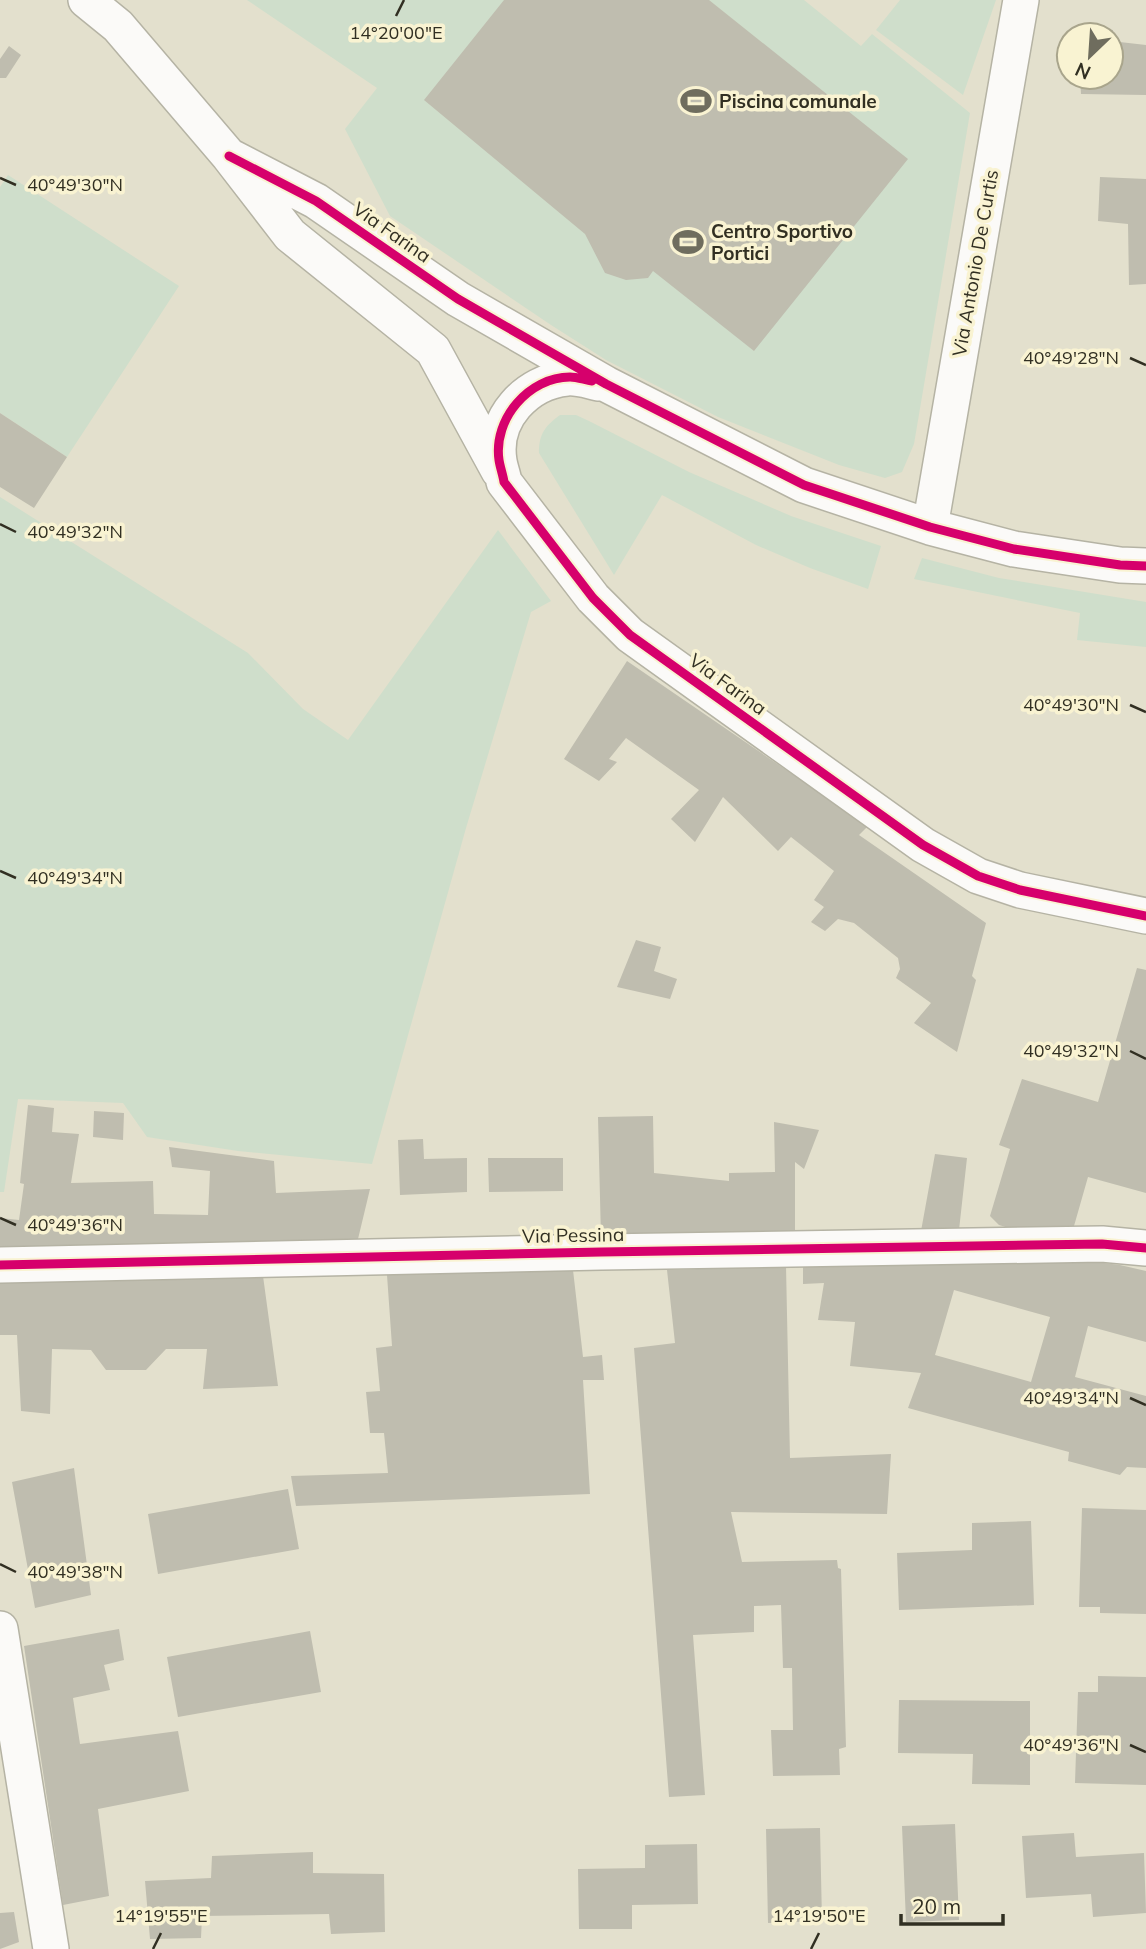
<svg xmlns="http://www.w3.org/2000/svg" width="1146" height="1949" font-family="Mulish,sans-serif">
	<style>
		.green { fill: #cfdecb }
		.building { fill: #bfbdaf; fill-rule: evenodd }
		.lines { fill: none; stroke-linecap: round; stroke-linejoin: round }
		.street-casing { stroke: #b5b3a4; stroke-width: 38 }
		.street { stroke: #fbfaf8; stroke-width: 35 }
		.cycleway-casing { stroke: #f9f3d2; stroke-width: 13 }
		.cycleway { stroke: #d6006c; stroke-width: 9 }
		.ticks { fill: none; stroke: #312f22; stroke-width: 2.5 }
		.labels { text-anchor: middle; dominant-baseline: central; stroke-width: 7; stroke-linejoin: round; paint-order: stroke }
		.poi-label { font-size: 19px; font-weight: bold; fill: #312f22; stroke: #f9f3d2; text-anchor: start }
		.street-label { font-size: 19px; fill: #312f22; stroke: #f9f3d2 }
		.ticks-label { font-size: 18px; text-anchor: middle; fill: #312f22; stroke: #f9f3d2; stroke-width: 7; stroke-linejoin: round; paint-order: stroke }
	</style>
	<rect width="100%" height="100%" fill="#e3e0cd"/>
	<!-- green -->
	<path class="green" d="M247,0H804L861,46L872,34L970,113L914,444L902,472L885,478L839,465L718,417L606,360L551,325L390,216L345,129L377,88Z
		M900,0H996L963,95L876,30Z
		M8,175L179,286L67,457L0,413V187Z
		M560,415H576L589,421L689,472L791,516L881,546L868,589L810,568L756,545L662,495L614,575L539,453C539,434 545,426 560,415Z
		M0,497L248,653L303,709L348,740L498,530L551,601L531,612L466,828L372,1164L238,1151L147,1137L123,1103L18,1099L4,1192H0Z
		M922,558L999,578L1146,602V647L1077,640L1080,613L914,579Z"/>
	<!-- building -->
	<path class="building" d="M504,0H709L908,159L754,351L653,271L648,278L626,280L605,273L585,234L424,100Z
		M1079,27L1113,30V35H1079Z
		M1111,41L1146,45V95L1081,94L1080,77H1111Z
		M9,46L21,55L6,78H0V59Z
		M1100,177L1146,179V284L1129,285L1128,224L1098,221Z
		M0,413L67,457L34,508L0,487Z
		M627,661L868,826L859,835L986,923L972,976L976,980L957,1052L914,1023L931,1003L896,978L900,969L898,958L854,923L838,919L825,931L811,922L824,907L814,900L834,871L791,837L778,851L723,797L695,842L671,819L699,790L626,738L609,759L617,762L599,781L564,759Z
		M636,940L661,947L654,971L677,979L670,999L617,987Z
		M1137,968L1146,970V1193L1088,1177L1074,1226L1012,1229L999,1225L990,1216L1010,1149L999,1145L1022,1079L1098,1102Z
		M28,1105L54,1108L52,1132L79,1134L71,1183L153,1181L154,1214L208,1215L210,1171L172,1167L169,1147L274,1161L276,1193L370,1189L358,1239L0,1251V1218L19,1220L24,1184L20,1183Z
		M94,1111L124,1113L123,1140L93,1137Z
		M653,1116L654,1173L729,1181V1173L775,1172L774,1122L819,1130L804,1169L795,1162V1234L601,1238L598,1117Z
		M423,1139L424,1159L467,1158V1192L400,1195L398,1140Z
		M935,1154L967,1158L959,1230L921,1231Z
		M488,1158H563V1191L489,1192Z
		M1064,1258L1120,1265L1146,1271V1342L1088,1326L1075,1377L1146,1396V1468L1127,1467L1120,1475L1068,1461L1069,1452L908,1408L921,1373L850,1366L855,1322L818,1320L824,1283L803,1284V1263ZM954,1290L1050,1317L1031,1382L935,1355Z
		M786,1266L790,1458L891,1454L887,1514L731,1512L742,1562L837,1560L838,1568L841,1569L846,1747L839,1749L840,1775L773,1776L771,1730H793L792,1668H783L781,1605L754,1606V1632L693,1635L705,1795L669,1797L634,1348L675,1343L667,1270Z
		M573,1270L583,1357L602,1355L604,1380H583L590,1494L296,1506L291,1476L388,1473L384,1433H370L366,1392L380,1391L376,1348L392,1346L387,1275Z
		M263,1276L278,1386L203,1389L207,1349H166L146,1370H106L91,1350L52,1349L50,1414L21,1411L17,1335H0V1278Z
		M74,1468L91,1595L35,1608L12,1482Z
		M288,1489L299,1549L158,1574L148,1514Z
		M1082,1508L1146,1510V1614L1100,1613V1607H1079Z
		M1031,1521L1034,1605L899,1610L897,1553L972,1550V1523Z
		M119,1629L124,1660L104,1665L110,1690L73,1698L80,1744L178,1731L189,1791L98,1809L109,1896L63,1905L24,1646Z
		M310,1631L321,1692L178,1717L167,1657Z
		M1098,1676L1146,1677V1785L1075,1783L1078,1692H1098Z
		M899,1700L1030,1701V1785L972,1784L973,1754L898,1753Z
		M955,1824L959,1920L906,1922L902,1826Z
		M820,1828L822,1921L768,1923L766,1829Z
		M1074,1833L1076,1857L1144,1853L1146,1913L1093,1917L1091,1894L1026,1898L1022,1836Z
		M697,1844L698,1904L632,1905V1929H579L578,1869L645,1868V1845Z
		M313,1852V1873L384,1874L385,1932L331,1934L329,1914L202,1916L201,1938L150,1939L145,1881L211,1878L212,1856Z
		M14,1912L19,1942L0,1949V1913Z"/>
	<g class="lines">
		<!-- street casing -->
		<g class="street-casing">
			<path id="street" d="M86,0L118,26L229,156L290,235L433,350L499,471
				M229,156L316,201L458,299L606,384L804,485L930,527L1014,549L1120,565L1146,566
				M599,383C589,381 577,377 567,378C527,382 492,418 499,461C500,468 503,475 504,482L593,598L630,635L923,845L978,876L1020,890L1146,916
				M930,527L1021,0
				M0,1265L601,1252L1102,1244L1146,1248
				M0,1629L51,1949"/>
		</g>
		<!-- street -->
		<use href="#street" class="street"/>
		<!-- cycleway casing -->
		<g class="cycleway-casing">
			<path id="cycleway" d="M229,156L316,201L458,299L606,384L804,485L930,527L1014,549L1120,565L1146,566
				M592,381C585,380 577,377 570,377C529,377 493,419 499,460C500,467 503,475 504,482L593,598L630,635L923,845L978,876L1020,890L1146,916
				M0,1265L601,1252L1102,1244L1146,1248"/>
		</g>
		<!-- cycleway -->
		<use href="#cycleway" class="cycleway"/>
	</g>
	<!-- ticks -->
	<path class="ticks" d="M396,16L404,0M0,178L16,185M1130,358L1146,365M0,524L16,532M1130,705L1146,712M0,871L16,878M1130,1051L1146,1059M0,1218L16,1225M1130,1398L1146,1405M0,1564L16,1572M1130,1745L1146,1752M153,1949L161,1933M811,1949L819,1933"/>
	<!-- icons -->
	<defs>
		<g id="stadium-bare" transform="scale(2.415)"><path d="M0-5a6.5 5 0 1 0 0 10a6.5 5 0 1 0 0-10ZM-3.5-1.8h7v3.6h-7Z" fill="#6f6d5e" stroke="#f9f3d2" stroke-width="2.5" paint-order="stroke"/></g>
	</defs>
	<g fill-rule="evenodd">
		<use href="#stadium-bare" x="696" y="101"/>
		<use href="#stadium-bare" x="688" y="242"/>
	</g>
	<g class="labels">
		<!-- poi labels -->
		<g class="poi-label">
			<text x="719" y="101">Piscina comunale</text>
			<text x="711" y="231">Centro Sportivo<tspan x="711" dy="22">Portici</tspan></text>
		</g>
		<!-- street labels -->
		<g class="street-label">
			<text transform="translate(392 232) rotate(35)">Via Farina</text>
			<text transform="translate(975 263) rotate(-80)">Via Antonio De Curtis</text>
			<text transform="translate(728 684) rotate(36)">Via Farina</text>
			<text transform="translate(573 1235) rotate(-1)">Via Pessina</text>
		</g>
	</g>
	<g class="ticks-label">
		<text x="396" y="39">14°20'00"E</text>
		<text x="75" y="191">40°49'30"N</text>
		<text x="1071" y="364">40°49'28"N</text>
		<text x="75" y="538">40°49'32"N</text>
		<text x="1071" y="711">40°49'30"N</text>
		<text x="75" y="884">40°49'34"N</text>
		<text x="1071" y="1057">40°49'32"N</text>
		<text x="75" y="1231">40°49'36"N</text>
		<text x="1071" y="1404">40°49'34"N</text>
		<text x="75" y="1578">40°49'38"N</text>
		<text x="1071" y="1751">40°49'36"N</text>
		<text x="161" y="1922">14°19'55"E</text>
		<text x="819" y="1922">14°19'50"E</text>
	</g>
	<!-- north arrow -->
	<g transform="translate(1090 56) rotate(205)"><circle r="33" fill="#f9f3d2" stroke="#a9a58c" stroke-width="2"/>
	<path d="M0-5L12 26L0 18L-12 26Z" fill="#6f6d5e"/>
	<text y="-10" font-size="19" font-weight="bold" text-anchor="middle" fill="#312f22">N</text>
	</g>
	<!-- scale -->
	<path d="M901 1914v10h102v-10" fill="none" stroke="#312f22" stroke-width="3.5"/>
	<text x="912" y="1914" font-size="21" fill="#312f22" stroke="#f9f3d2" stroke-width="5" paint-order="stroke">20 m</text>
</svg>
